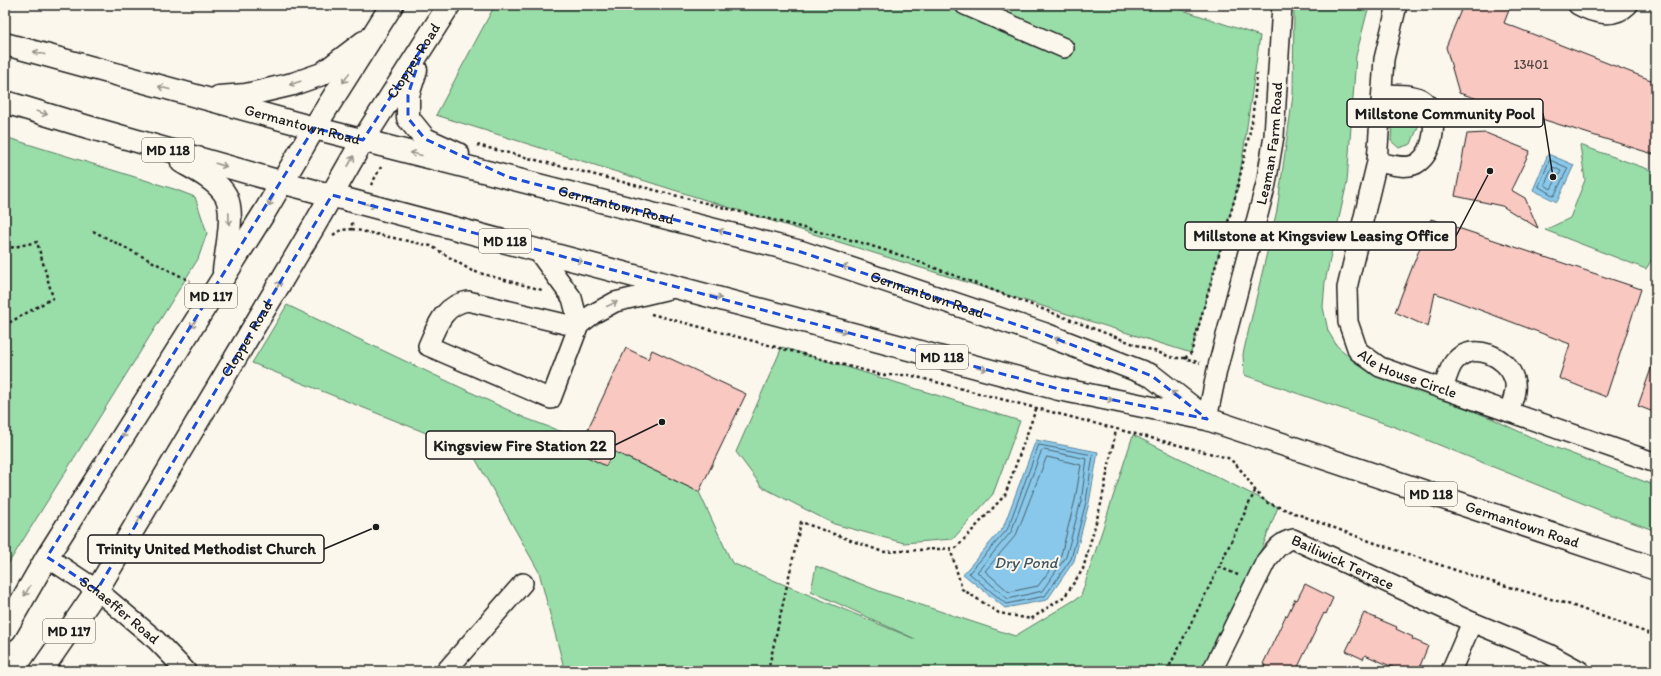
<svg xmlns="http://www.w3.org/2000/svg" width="1661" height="676" font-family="Itim,sans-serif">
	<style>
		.green { fill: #99dda9; stroke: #5a7c62 }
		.water { fill: #89c8ea; stroke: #5d8398 }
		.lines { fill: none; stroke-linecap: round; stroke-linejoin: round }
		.shore { stroke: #48616e; stroke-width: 1 }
		.building { fill: #f8c8c1; stroke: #1c1c1c }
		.minor-casing { stroke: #1c1c1c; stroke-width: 22 }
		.major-casing { stroke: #1c1c1c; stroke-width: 25 }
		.path { stroke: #1c1c1c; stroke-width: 2.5; stroke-dasharray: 3 3; stroke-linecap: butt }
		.minor { stroke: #fbf7ec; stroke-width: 19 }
		.major { stroke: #fbf7ec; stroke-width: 22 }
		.oneway { stroke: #97948e }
		.marked { fill: none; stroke: #1d4ed8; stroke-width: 3; stroke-dasharray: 8 5; stroke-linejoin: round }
		.labels { text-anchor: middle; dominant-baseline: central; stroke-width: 4; stroke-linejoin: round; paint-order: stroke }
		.number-label { font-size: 13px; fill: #534745 }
		.shield { fill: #fbf7ec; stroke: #5f5e5a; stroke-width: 1 }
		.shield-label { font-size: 14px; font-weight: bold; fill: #1c1c1c }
		.street-label { font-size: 15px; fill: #1c1c1c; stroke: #fbf7ec }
		.water-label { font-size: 16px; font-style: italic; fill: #425864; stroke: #fbf7ec }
		.leader { fill: none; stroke: #1c1c1c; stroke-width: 1.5 }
		.callout-dot { fill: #1c1c1c; stroke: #fbf7ec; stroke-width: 1.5 }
		.callout { fill: #fbf7ec; stroke: #1c1c1c; stroke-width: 1.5 }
		.callout-label { font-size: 16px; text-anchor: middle; font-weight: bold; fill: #1c1c1c }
	</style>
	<rect width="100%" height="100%" fill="#fbf7ec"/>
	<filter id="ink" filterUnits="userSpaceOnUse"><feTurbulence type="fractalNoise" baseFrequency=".025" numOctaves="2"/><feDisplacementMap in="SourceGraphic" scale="8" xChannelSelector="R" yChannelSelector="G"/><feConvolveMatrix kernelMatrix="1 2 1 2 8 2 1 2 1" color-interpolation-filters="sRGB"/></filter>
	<g filter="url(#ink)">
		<!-- green -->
		<path class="green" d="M495,5H1168L1260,36L1239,182L1191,353L436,115Z
			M1294,5H1372L1367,13L1356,56L1347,182L1325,282L1323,307L1328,331L1337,346L1362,367L1392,381L1416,388L1493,419L1541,442L1656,486V531L1609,514L1395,427L1244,375L1243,354L1277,210L1293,95Z
			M1406,107L1412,114L1418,127L1411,144L1399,148L1391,141L1393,110Z
			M5,137L174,189L195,197L207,233L198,259L5,569Z
			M1580,145L1656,172V252L1646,269L1545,230L1570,218L1585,180Z
			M287,305L525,418L613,451L699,492L732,563L915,639L811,591L816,566L879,591L1015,636L1081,596L1133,435L1278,507L1214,671H560L563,664L539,572L471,451L252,363Z
			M782,347L1020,421L993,494L953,539L904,543L834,524L762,487L736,452Z"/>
		<!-- water -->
		<path class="water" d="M1548,154L1574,165L1557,202L1533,190Z
			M1036,440L1098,452L1089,503L1074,561L1047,600L1005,608L963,574L1003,528Z"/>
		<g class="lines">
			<!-- shore -->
			<path class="shore" d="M1550,160L1568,168L1554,196L1539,187Z
				M1553,167L1561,171L1551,189L1545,185Z
				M1039,445L1093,455L1086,502L1071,559L1045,596L1006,604L969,573L1007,530Z
				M1044,450L1087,459L1081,501L1066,557L1042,591L1008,599L977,572L1011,532L1041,452Z
				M1047,457L1081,465L1075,500L1061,555L1038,586L1009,592L985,571L1016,535Z"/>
		</g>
		<!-- building -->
		<path class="building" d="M1463,5H1511L1504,23L1656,82V155L1459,93L1446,47Z
			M1486,133L1530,151L1511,190L1525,198L1538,228L1502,206L1455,196L1467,134Z
			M1431,219L1641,289L1606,397L1559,378L1570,344L1435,293L1428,327L1395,312Z
			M626,348L648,359L652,350L746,394L699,492L613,451L606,466L577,452Z
			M1654,360L1656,361V413L1638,406Z
			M1305,584L1333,598L1326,614L1324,613L1296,671H1262L1265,665L1263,664L1286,615L1287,616L1295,599L1297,600Z
			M1364,613L1397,627L1396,629L1413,637L1412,639L1428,646L1418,671H1402L1365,655L1363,659L1346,651Z"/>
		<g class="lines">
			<!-- minor casing -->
			<g class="minor-casing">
				<g id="minor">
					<path d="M965,5L1064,48"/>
					<path id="s1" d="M1397,5L1384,59L1377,162L1347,288L1348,322L1358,351L1380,367L1656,463"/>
					<path d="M1578,5C1594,14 1614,19 1628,5"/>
					<path d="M1377,162C1389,164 1408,171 1419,162C1434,150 1439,118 1426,103C1417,92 1394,95 1382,94"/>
					<path d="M537,250L572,298L579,325"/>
					<path d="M579,325L565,324L468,301C443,305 437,326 428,346L551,399L579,325L593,314L615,302L678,287"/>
					<path d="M1443,389C1446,381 1449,367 1455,361C1473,341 1507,356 1514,379C1518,389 1512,402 1509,412"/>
					<path id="s2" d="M1207,419L1217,370L1266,184L1274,136L1282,5"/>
					<path id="s3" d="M47,557L97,590L156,640L186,671"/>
					<path d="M446,671L523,583"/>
					<path id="s4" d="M1212,671L1266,561C1274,551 1281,541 1293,539L1472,622L1549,654L1580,671"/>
					<path d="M1451,671L1472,622"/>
				</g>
			</g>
			<!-- major casing -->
			<g class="major-casing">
				<g id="major">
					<path id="s5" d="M5,44L314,128L801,252L1044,334L1152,376L1203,416"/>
					<path d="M416,70L408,95V118L425,139L458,154"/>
					<path d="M219,97L246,95L293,84L322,74L364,42"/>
					<path id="s6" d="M5,102L88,127L281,182L1059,389L1207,419L1656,569"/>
					<path d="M182,162C196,170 218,181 226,196C235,214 226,251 224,271"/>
					<path d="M5,630L47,557L264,213L314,128L392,5"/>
					<path id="s7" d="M41,671L97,590L314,226L363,140L449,5"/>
				</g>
			</g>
			<!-- path -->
			<path class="path" d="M477,145L859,242L906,257L1134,344L1174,358H1185L1200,363
				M371,185L381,167
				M352,229L431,246L472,271L542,290
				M93,231L190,281
				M333,235L341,230L352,229V221
				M5,249L37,242L53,298L5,325
				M651,314L882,375H909L1228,458C1245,469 1251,491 1268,503L1372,542L1479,578L1571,605L1656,636
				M1185,358L1191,353L1236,194L1252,122L1257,73
				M950,548L962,589L999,613L1031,619L1065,596L1083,569L1101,504L1116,430
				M1238,575L1219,567L1255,491
				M768,671L801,522L883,552L956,548L1005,495L1036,409
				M1167,671L1219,567"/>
			<!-- minor -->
			<use href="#minor" class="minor"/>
			<!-- major -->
			<use href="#major" class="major"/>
		</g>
		<!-- one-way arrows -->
		<defs><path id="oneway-shaft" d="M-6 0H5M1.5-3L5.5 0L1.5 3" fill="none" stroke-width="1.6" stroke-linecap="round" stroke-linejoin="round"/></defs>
		<g class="oneway">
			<use href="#oneway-shaft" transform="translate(39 53) rotate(-165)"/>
			<use href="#oneway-shaft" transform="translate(346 78) rotate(123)"/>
			<use href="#oneway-shaft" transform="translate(295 83) rotate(162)"/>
			<use href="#oneway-shaft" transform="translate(164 88) rotate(-165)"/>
			<use href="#oneway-shaft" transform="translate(42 113) rotate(17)"/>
			<use href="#oneway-shaft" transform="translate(416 154) rotate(-166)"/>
			<use href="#oneway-shaft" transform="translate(351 161) rotate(-61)"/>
			<use href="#oneway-shaft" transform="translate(221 165) rotate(16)"/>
			<use href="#oneway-shaft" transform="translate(271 201) rotate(119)"/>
			<use href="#oneway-shaft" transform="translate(370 205) rotate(15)"/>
			<use href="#oneway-shaft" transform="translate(229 219) rotate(88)"/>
			<use href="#oneway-shaft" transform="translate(724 232) rotate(-165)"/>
			<use href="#oneway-shaft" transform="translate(577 260) rotate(15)"/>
			<use href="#oneway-shaft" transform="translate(848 268) rotate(-162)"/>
			<use href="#oneway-shaft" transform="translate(278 286) rotate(-59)"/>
			<use href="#oneway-shaft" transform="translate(716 297) rotate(15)"/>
			<use href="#oneway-shaft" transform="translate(612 304) rotate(-25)"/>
			<use href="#oneway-shaft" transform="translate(194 323) rotate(122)"/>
			<use href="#oneway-shaft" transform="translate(841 331) rotate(15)"/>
			<use href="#oneway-shaft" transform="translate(1060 340) rotate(-159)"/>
			<use href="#oneway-shaft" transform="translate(981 368) rotate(15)"/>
			<use href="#oneway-shaft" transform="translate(1176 395) rotate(-142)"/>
			<use href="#oneway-shaft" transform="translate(1107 399) rotate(11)"/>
			<use href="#oneway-shaft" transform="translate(125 433) rotate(122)"/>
			<use href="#oneway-shaft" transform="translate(139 520) rotate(-59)"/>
			<use href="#oneway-shaft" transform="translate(27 591) rotate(120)"/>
		</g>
	</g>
	<!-- marked area -->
	<path class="marked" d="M424,45L408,95V118L425,139L508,177L801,252L1044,334L1152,376L1207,419L1059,389L332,195L97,590L47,557L314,128L363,140Z"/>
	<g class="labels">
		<!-- number labels -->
		<g class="number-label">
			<text x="1531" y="64">13401</text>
		</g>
		<!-- shield labels -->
		<g class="shield">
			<rect x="142" y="138" width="52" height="24" rx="3"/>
			<rect x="479" y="229" width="52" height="24" rx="3"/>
			<rect x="185" y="284" width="52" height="24" rx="3"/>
			<rect x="916" y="345" width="52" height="24" rx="3"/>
			<rect x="1405" y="482" width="52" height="24" rx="3"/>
			<rect x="43" y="619" width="52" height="24" rx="3"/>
		</g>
		<g class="shield-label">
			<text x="168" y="150">MD 118</text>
			<text x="505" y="241">MD 118</text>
			<text x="211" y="296">MD 117</text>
			<text x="942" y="357">MD 118</text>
			<text x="1431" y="494">MD 118</text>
			<text x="69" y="631">MD 117</text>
		</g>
		<!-- street labels -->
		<g class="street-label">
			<text stroke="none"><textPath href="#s7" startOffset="715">Clopper Road</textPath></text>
			<text stroke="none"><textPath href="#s5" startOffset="308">Germantown Road</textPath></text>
			<text stroke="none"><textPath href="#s2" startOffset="283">Leaman Farm Road</textPath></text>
			<text stroke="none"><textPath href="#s5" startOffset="632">Germantown Road</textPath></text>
			<text stroke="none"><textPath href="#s5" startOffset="956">Germantown Road</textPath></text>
			<text stroke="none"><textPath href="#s7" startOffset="391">Clopper Road</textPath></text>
			<text stroke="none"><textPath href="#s1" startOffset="408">Ale House Circle</textPath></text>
			<text stroke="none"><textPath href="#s6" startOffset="1576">Germantown Road</textPath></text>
			<text stroke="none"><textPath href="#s4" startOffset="213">Bailiwick Terrace</textPath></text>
			<text stroke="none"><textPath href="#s3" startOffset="90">Schaeffer Road</textPath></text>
		</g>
		<!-- water labels -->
		<g class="water-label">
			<text x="1026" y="562">Dry Pond</text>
		</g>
	</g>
	<!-- callouts -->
	<path class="leader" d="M1553 177L1543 113M1490 171L1456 236M662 422L615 445M376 527L324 549"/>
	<g class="callout-dot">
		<circle cx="1553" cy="177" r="4"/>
		<circle cx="1490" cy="171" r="4"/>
		<circle cx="662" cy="422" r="4"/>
		<circle cx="376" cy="527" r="4"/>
	</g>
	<g class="callout">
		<rect x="1347" y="99" width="196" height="28" rx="4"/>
		<rect x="1185" y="222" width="271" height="28" rx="4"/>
		<rect x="426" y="431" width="189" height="28" rx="4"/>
		<rect x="88" y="535" width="236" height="28" rx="4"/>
	</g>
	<g class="callout-label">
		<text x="1445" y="119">Millstone Community Pool</text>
		<text x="1321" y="241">Millstone at Kingsview Leasing Office</text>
		<text x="520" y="451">Kingsview Fire Station 22</text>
		<text x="206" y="554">Trinity United Methodist Church</text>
	</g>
	<!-- margin -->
	<rect width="1661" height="676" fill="none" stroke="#fbf7ec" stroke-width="20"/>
	<rect x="10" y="10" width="1641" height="656" fill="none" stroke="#1c1c1c" stroke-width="1.5" filter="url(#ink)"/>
</svg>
